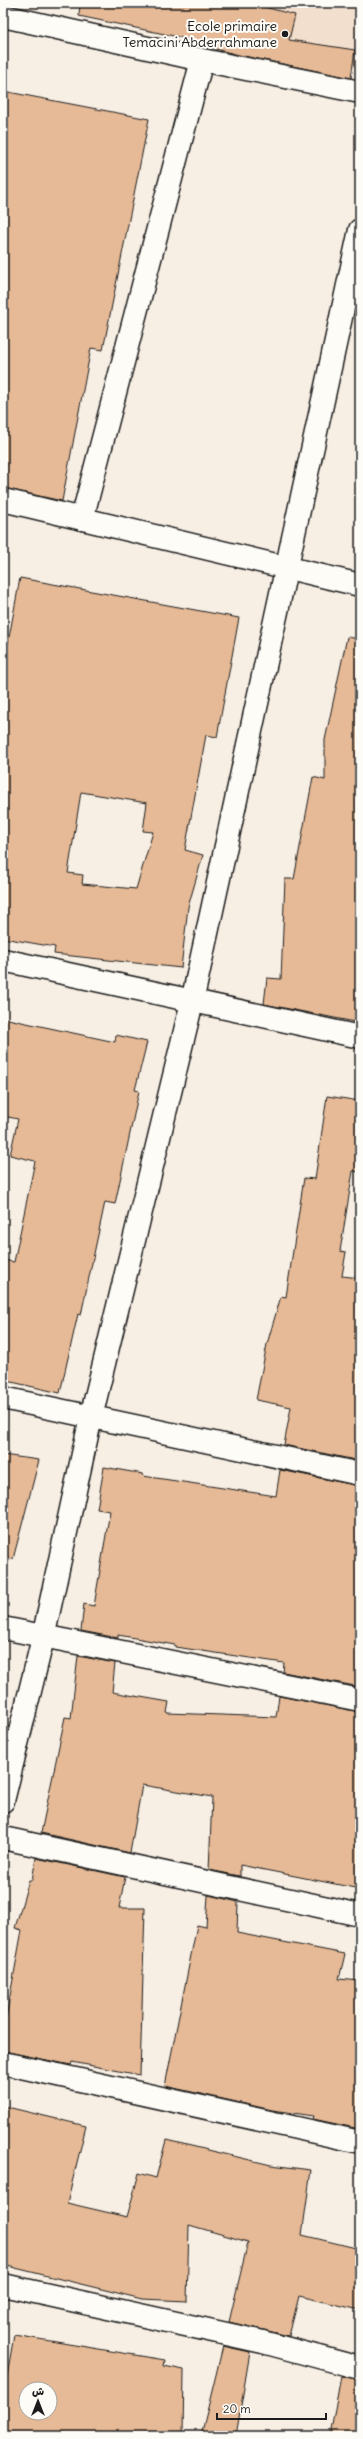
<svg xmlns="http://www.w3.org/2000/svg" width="363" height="2439" font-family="Delius,'Playpen Sans Arabic',sans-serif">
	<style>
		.built { fill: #f3dfcd }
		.building { fill: #e6ba96; stroke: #1c1c1c; fill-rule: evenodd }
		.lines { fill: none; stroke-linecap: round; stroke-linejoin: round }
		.street-casing { stroke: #1c1c1c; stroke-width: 25 }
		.secondary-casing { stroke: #1c1c1c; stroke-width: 25 }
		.street { stroke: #fdfcf7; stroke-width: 22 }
		.secondary { stroke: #fdfcf7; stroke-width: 22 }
		.poi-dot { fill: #1c1c1c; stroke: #fdfcf7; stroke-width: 1.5 }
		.labels { text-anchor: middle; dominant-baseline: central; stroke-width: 4; stroke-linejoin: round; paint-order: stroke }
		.poi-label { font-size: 14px; fill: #1c1c1c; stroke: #fdfcf7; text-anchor: end }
	</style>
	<rect width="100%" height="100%" fill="#f8efe4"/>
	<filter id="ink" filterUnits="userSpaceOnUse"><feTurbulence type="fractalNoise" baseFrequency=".025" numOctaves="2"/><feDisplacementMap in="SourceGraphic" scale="8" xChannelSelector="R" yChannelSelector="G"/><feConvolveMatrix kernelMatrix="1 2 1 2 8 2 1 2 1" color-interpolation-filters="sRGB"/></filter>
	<g filter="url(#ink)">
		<!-- built -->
		<path class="built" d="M80,3H360V65L359,69Z"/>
		<!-- building -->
		<path class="building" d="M80,3H249L295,15L289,40L355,50L351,78L239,55L188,42V39L79,16Z
			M3,91L149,119L103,350L91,348L62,501L3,488Z
			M20,578L239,618L217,737L206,735L185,850L203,855L188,907L181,968L54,954L55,947L3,938V670ZM81,792L147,803L143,831L153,832L136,889L82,884L83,875L68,873Z
			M347,637L360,639V1023L264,1004L267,978L281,979L285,879H294L313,777L325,780V740Z
			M3,1018L115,1042L116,1035L147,1042L135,1090L139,1091L115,1204L105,1202L81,1315L78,1314L60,1393L3,1380V1260L14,1262L35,1161L10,1155L18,1119L3,1116Z
			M327,1096L360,1101V1172L353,1171L340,1251L346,1252L342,1276L360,1278V1461L284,1445L291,1407L256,1400L267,1344L281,1296L286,1297L304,1178L315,1179Z
			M3,1455L39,1460L13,1559L3,1558Z
			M104,1467L143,1474V1476L276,1496L280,1470L360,1486V1687L283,1672L284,1663L175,1647V1645L118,1635V1638L81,1631L84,1604L94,1606L110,1511L97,1509Z
			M78,1656L115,1663L112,1692L169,1702L167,1713L276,1717L279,1696L360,1712V1889L240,1865V1876L209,1870L212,1797L142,1785L130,1853L41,1833L65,1717L71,1718Z
			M36,1858L125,1877L119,1908H145L140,2075L72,2062L71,2065L3,2051V2034L22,1930L15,1928L29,1880H32Z
			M208,1895L238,1902L237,1933L345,1954L339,1979L360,1981V2129L313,2119L314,2116L272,2110L165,2086L197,1925L206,1927Z
			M3,2106L86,2126L67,2203L127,2217L139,2173L156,2178L166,2140L271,2165L311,2170L302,2235L360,2249V2310L299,2296L289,2336L229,2322L248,2242L189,2225L187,2301L142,2299L3,2265Z
			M14,2335L165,2360L164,2366L184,2370L183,2436H3V2399ZM26,2389H50V2413H26Z
			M223,2346L250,2352L236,2436H201Z
			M341,2376L360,2380V2436H330Z"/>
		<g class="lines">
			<!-- street casing -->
			<g class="street-casing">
				<path id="street" d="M3,16L202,60L360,92
					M82,519L202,60
					M3,960L360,1037
					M3,1398L360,1474
					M3,1628L360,1700
					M3,1801L43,1638L91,1417L192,1002L360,230
					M3,1838L360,1915
					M3,2063L360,2142
					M3,2285L263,2342L360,2368"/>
			</g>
			<!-- secondary casing -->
			<g class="secondary-casing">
				<path id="secondary" d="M3,500L360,585"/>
			</g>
			<!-- street -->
			<use href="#street" class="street"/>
			<!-- secondary -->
			<use href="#secondary" class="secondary"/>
		</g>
	</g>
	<!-- markers -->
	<circle class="poi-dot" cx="285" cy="34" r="4"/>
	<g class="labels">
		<!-- poi labels -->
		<g class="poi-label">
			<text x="277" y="26">Ecole primaire<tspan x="277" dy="16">Temacini Abderrahmane</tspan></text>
		</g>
	</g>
	<!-- margin -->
	<rect width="363" height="2439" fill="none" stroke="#fdfcf7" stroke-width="16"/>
	<rect x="8" y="8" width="347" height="2423" fill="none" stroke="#1c1c1c" stroke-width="1.5" filter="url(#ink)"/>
	<!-- north arrow -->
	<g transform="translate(38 2401)"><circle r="19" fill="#fdfcf7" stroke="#a3a29f"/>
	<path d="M0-3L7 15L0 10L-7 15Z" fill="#1c1c1c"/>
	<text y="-6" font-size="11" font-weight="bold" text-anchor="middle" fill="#1c1c1c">ش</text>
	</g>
	<!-- scale -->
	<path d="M217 2413v6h109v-6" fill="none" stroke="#1c1c1c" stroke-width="2"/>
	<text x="223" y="2413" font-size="12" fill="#1c1c1c" stroke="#fdfcf7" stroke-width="3" paint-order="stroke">20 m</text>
</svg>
